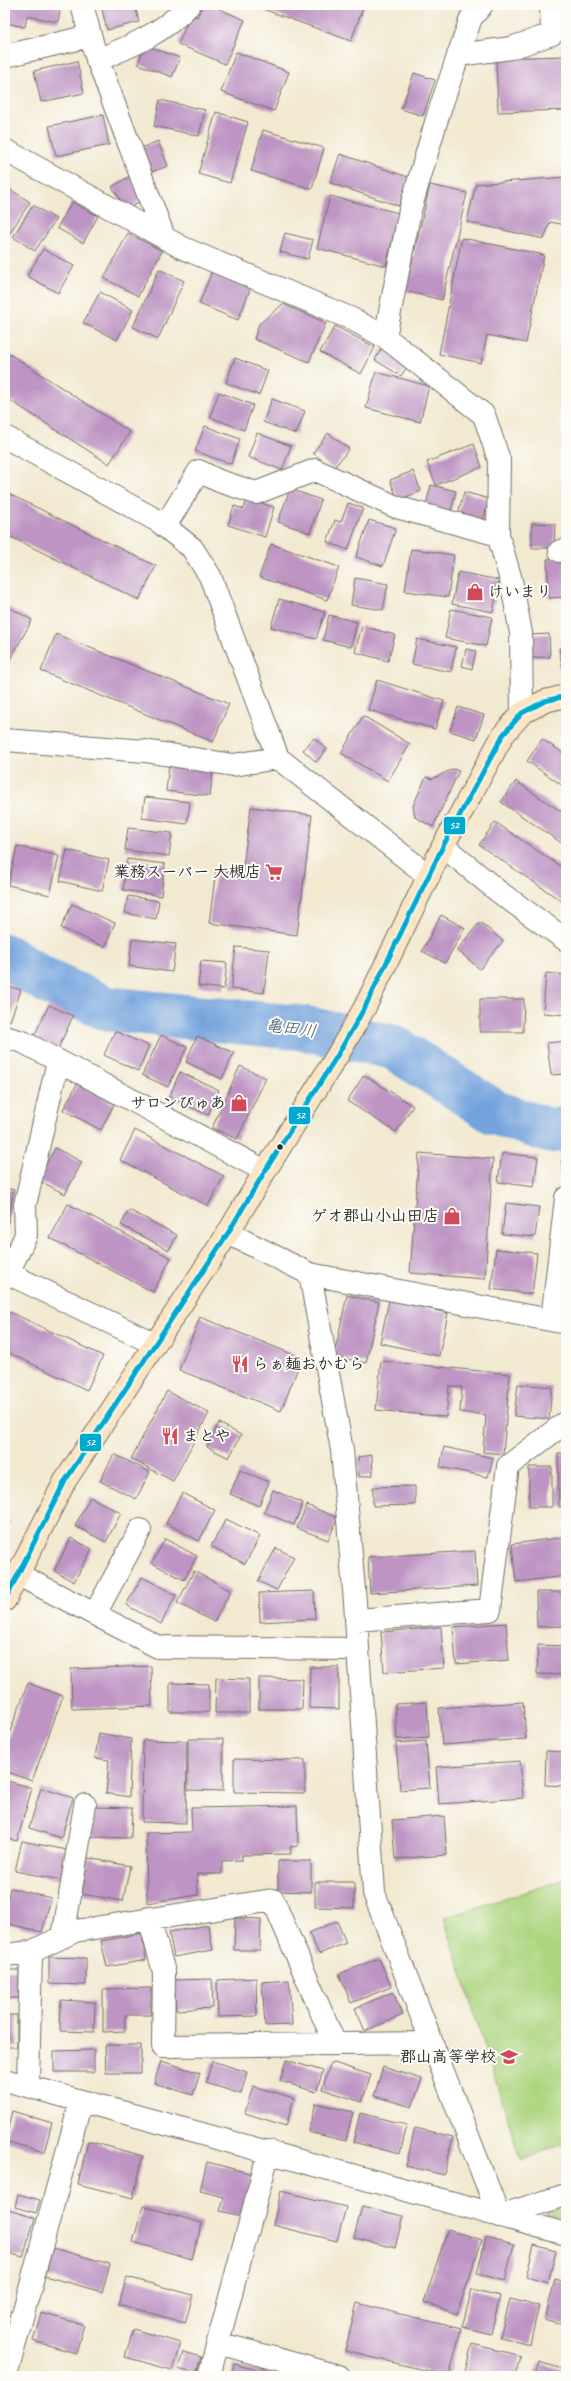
<svg xmlns="http://www.w3.org/2000/svg" width="571" height="2381" font-family="Caveat,'Klee One',sans-serif">
	<style>
		.green { fill: #acd57f; stroke: #6c8055 }
		.lines { fill: none; stroke-linecap: round; stroke-linejoin: round }
		.river { stroke: #73a3dd; stroke-width: 45 }
		.building { fill: #bd94c3 }
		.street-casing { stroke: #716e65; stroke-width: 24 }
		.secondary-casing { stroke: #716e65; stroke-width: 24 }
		.street { stroke: #fff; stroke-width: 22 }
		.secondary { stroke: #fce5c4; stroke-width: 22 }
		.bus-1-casing { stroke: #fdfcf7; stroke-width: 8 }
		.bus-1 { stroke: #00a9ce; stroke-width: 5 }
		.bus-dot { fill: #2b2b2b; stroke: #fdfcf7; stroke-width: 1.5 }
		.labels { text-anchor: middle; dominant-baseline: central; stroke-width: 4; stroke-linejoin: round; paint-order: stroke }
		.poi-label { font-size: 16px; font-weight: bold; fill: #2b2b2b; stroke: #fdfcf7; text-anchor: end }
		.water-label { font-size: 17px; font-style: italic; fill: #485b72; stroke: #fdfcf7 }
		.line-badge { stroke: #fdfcf7; stroke-width: 1.5 }
		.badge-label { font-size: 11px; text-anchor: middle; font-weight: bold; fill: #fff }
	</style>
	<rect width="100%" height="100%" fill="#fdfcf7"/>
	<filter id="ink" filterUnits="userSpaceOnUse"><feTurbulence type="fractalNoise" baseFrequency=".025" numOctaves="2"/><feDisplacementMap in="SourceGraphic" scale="8" xChannelSelector="R" yChannelSelector="G"/><feConvolveMatrix kernelMatrix="1 2 1 2 8 2 1 2 1" color-interpolation-filters="sRGB"/></filter>
	<filter id="wash" filterUnits="userSpaceOnUse"><feTurbulence type="fractalNoise" baseFrequency=".012" numOctaves="4" result="noise"/><feDisplacementMap in="SourceGraphic" scale="16" xChannelSelector="R" yChannelSelector="G"/><feGaussianBlur stdDeviation="0.9" result="paint"/><feColorMatrix in="noise" values="0 0 0 0 0 0 0 0 0 0 0 0 0 0 0 0 0 1.4 0 .05"/><feComposite in="paint" operator="in"/></filter>
	<g filter="url(#wash)">
		<rect width="100%" height="100%" fill="#f2e9d1"/>
		<!-- green -->
		<path class="green" d="M566,1879V2143L521,2160L444,1918Z
			M566,2207V2219L545,2213Z"/>
		<g class="lines">
			<!-- river -->
			<path class="river" d="M5,956L48,982L108,1009L303,1028L393,1047L496,1113L550,1131L566,1129"/>
		</g>
		<g id="blocks">
			<!-- building -->
			<path class="building" d="M5,5H61L58,22L27,16L25,27L5,23Z
				M101,5H135L139,22L107,30Z
				M203,5H210L245,20L225,64L178,44L191,15L197,17Z
				M252,5H364L351,41Z
				M561,5H566V22H562Z
				M145,45L180,58L172,77L138,64Z
				M236,52L289,72L274,111L221,92Z
				M566,56V110L498,112L496,58Z
				M77,61L84,93L41,102L34,71Z
				M414,73L435,80L423,116L401,109Z
				M160,100L205,110L199,136L154,126Z
				M216,112L248,122L230,183L198,174Z
				M103,115L109,145L56,156L49,126Z
				M263,130L324,148L312,189L251,171Z
				M158,141L168,166L149,173L139,149Z
				M340,154L408,177L399,206L330,183Z
				M130,176L145,198L127,210L112,187Z
				M566,177V225L550,222L544,239L467,222L476,184Z
				M430,185L467,193L442,300L405,291Z
				M8,188L30,202L8,236L5,234V192Z
				M330,196L399,213L386,266L317,248Z
				M72,202L98,216L83,243L57,228Z
				M33,205L56,219L35,251L13,237Z
				M128,233L162,251L138,296L104,278Z
				M285,233L313,240L308,259L280,252Z
				M462,238L544,255L526,343L487,335L481,363L439,354Z
				M43,249L74,266L58,293L27,276Z
				M159,269L184,281L158,339L133,327Z
				M212,271L251,287L238,320L199,304Z
				M100,292L133,310L117,340L83,323Z
				M283,304L326,323L309,362L254,339L259,324Z
				M335,326L375,347L361,374L320,352Z
				M381,349L408,365L401,376L375,360Z
				M5,351L130,432L109,464L5,397Z
				M235,358L268,371L259,395L226,383Z
				M376,372L429,386L420,422L366,408Z
				M219,392L253,405L244,430L210,417Z
				M272,399L305,411L296,434L263,422Z
				M205,426L240,439L231,464L195,451Z
				M257,433L291,446L282,470L248,457Z
				M328,433L349,449L333,469L313,453Z
				M474,444L482,467L436,485L427,462Z
				M413,471L421,491L398,500L390,480Z
				M431,485L456,491L450,515L425,509Z
				M290,489L321,500L310,533L278,522Z
				M5,492L156,566L139,600L5,534Z
				M464,492L489,499L482,524L457,517Z
				M247,499L274,507L265,537L228,525L234,506L244,509Z
				M348,503L363,508L348,550L327,542L335,520L341,522Z
				M369,520L396,528L383,566L356,557Z
				M532,523L555,524L554,548H532Z
				M271,544L339,567L327,600L259,577Z
				M411,549L454,555L448,597L405,591Z
				M566,558V597L549,598L547,559Z
				M458,572L499,580L493,612L452,604Z
				M355,578L388,584L383,610L351,605Z
				M279,599L325,612L316,639L271,627Z
				M5,605L32,620L5,669Z
				M451,609L492,617L486,646L445,638Z
				M329,615L357,622L351,647L323,640Z
				M362,626L395,635L388,661L355,652Z
				M56,634L229,704L213,742L41,671Z
				M549,634L550,657L530,658L529,635Z
				M417,639L456,647L451,672L412,664Z
				M566,647V670H563L559,648Z
				M466,649L476,651L472,669L462,666Z
				M377,680L444,701L435,729L368,710Z
				M458,707L484,715L476,739L450,731Z
				M363,716L410,744L388,781L341,753Z
				M314,738L327,749L316,762L303,750Z
				M542,739L566,755V788L527,761Z
				M169,766L213,771L210,796L166,791Z
				M453,769L459,771L433,827L415,817L413,806L426,777L432,779Z
				M516,781L566,815V846L501,802Z
				M145,797L190,802L187,824L142,818Z
				M251,807L312,815L297,935L209,923L216,870L242,874Z
				M495,822L566,870V904L479,845Z
				M128,828L172,833L169,856L125,850Z
				M17,846L59,856L50,895L8,885Z
				M67,850L109,860L102,891L60,881Z
				M127,859L165,864L161,896L123,890Z
				M128,896L159,901L156,919L125,913Z
				M72,904L115,923L105,947L61,928Z
				M441,915L465,928L445,963L422,951Z
				M480,922L503,941L480,969L457,950Z
				M132,939L176,944L172,972L129,966Z
				M236,947L269,950L264,993L231,989Z
				M201,961L227,963L224,989L198,986Z
				M546,973L566,975V1015L543,1013Z
				M5,985L21,990L10,1021L5,1019Z
				M480,999H524L523,1032H480Z
				M49,1005L73,1016L58,1049L33,1038Z
				M115,1031L149,1046L138,1071L104,1055Z
				M161,1035L187,1047L168,1087L142,1075Z
				M197,1036L234,1053L222,1079L186,1062Z
				M566,1041V1074L551,1075L547,1043Z
				M240,1066L266,1078L237,1139L212,1128Z
				M180,1072L219,1090L208,1115L169,1097Z
				M364,1075L413,1106L396,1132L347,1101Z
				M77,1084L114,1104L101,1130L63,1110Z
				M5,1125L9,1126L6,1140H5Z
				M135,1130L224,1176L208,1206L120,1160Z
				M55,1148L82,1162L65,1194L38,1180Z
				M419,1153L493,1159L485,1279L410,1273Z
				M502,1153L538,1157L534,1187L498,1182Z
				M561,1161H566V1179H565Z
				M5,1188L14,1190L7,1227L5,1226Z
				M506,1203L539,1207L535,1237L502,1234Z
				M68,1204L171,1258L153,1292L50,1238Z
				M129,1210L177,1235L169,1250L121,1225Z
				M496,1249L537,1253L532,1294L491,1289Z
				M347,1295L379,1302L366,1363L334,1356Z
				M389,1300L448,1313L439,1356L380,1343Z
				M10,1312L103,1356L87,1390L5,1351V1321Z
				M200,1317L302,1358L281,1411L179,1370Z
				M381,1361L510,1374L503,1454L483,1452L486,1415L460,1412L462,1387L449,1386L446,1417L376,1410Z
				M518,1384L552,1387L549,1419L514,1416Z
				M167,1391L209,1413L173,1481L131,1459Z
				M219,1423L241,1435L229,1458L207,1447Z
				M444,1447L493,1458L488,1477L440,1467Z
				M558,1453H566V1507H559Z
				M114,1454L150,1472L136,1499L100,1481Z
				M372,1455L373,1475L359,1477L358,1457Z
				M529,1467H552V1507H529Z
				M240,1470L269,1482L259,1506L230,1494Z
				M415,1486V1505L373,1506V1487Z
				M273,1490L303,1503L294,1525L264,1512Z
				M182,1493L215,1510L199,1541L166,1523Z
				M90,1497L121,1513L106,1542L75,1526Z
				M307,1505L338,1518L328,1540L297,1528Z
				M5,1519L10,1522L5,1532Z
				M226,1519L260,1536L245,1564L211,1546Z
				M566,1537V1576L516,1582L512,1544Z
				M71,1538L92,1549L74,1582L54,1571Z
				M165,1539L197,1556L184,1580L152,1563Z
				M276,1548L294,1557L277,1590L258,1581Z
				M475,1551L477,1586L370,1593L368,1557Z
				M194,1571L231,1591L214,1622L177,1603Z
				M142,1577L176,1595L161,1624L126,1605Z
				M314,1591L315,1619L260,1622L259,1593Z
				M536,1592H566V1626L537,1627Z
				M506,1623L509,1660L456,1664L453,1627Z
				M441,1627L444,1668L384,1672L381,1632Z
				M538,1645L566,1646V1675L537,1674Z
				M151,1666L152,1706L72,1709L71,1669Z
				M310,1667H339V1709L309,1708Z
				M216,1678L249,1679V1713H215Z
				M259,1678L303,1679L302,1709H259Z
				M28,1683L63,1696L32,1781L5,1771V1745Z
				M170,1683L209,1684V1712H170Z
				M427,1702L429,1737L397,1739L395,1704Z
				M523,1702L526,1739L442,1745L439,1708Z
				M99,1733L131,1739L129,1797L106,1793L109,1760L95,1758Z
				M188,1739H223V1791L188,1790Z
				M143,1740L187,1741L186,1823L142,1822Z
				M426,1741L430,1788L400,1790L396,1743Z
				M546,1751L566,1752V1786L545,1785Z
				M234,1759L305,1760V1793L234,1792Z
				M520,1761L523,1798L439,1804L436,1767Z
				M5,1780L32,1788L17,1841L5,1838Z
				M41,1788L73,1798L61,1838L29,1828Z
				M297,1806L298,1846L290,1847L291,1854L242,1855V1860L222,1861V1874H197L198,1895L147,1903L146,1833L192,1832L191,1808Z
				M93,1807L132,1808L131,1838L92,1837Z
				M444,1816L447,1855L395,1859L392,1820Z
				M22,1841L67,1850L61,1880L15,1871Z
				M88,1858L130,1866L123,1901L82,1894Z
				M278,1861H311V1892L278,1891Z
				M315,1882H354V1908L315,1907Z
				M10,1888L51,1898L42,1932L5,1923V1911Z
				M235,1918L261,1919L260,1950H234Z
				M337,1921L346,1943L319,1954L309,1933Z
				M208,1925L213,1950L174,1957L169,1932Z
				M142,1933L146,1960L107,1967L101,1941Z
				M49,1957L86,1958V1985L49,1984Z
				M379,1958L391,1987L351,2003L339,1974Z
				M5,1970H19V1998H5Z
				M256,1978L257,2016L218,2017L217,1980Z
				M212,1979L213,2008L176,2010L174,1980Z
				M289,1980L292,2025L265,2026L262,1982Z
				M151,1988V2015H125V2031L103,2032V1989Z
				M393,1992L403,2015L365,2031L355,2008Z
				M61,2000L95,2002L94,2032L60,2031Z
				M5,2015H17V2047H5Z
				M105,2045H141V2073H106Z
				M94,2050V2072H54V2051Z
				M286,2060L323,2071L316,2092L280,2081Z
				M161,2061L200,2073L193,2095L154,2083Z
				M212,2061L247,2072L241,2094L206,2083Z
				M331,2062L371,2075L362,2102L322,2089Z
				M383,2067L422,2079L412,2107L374,2096Z
				M253,2086L294,2098L286,2126L245,2113Z
				M316,2103L353,2112L346,2141L308,2132Z
				M12,2111L52,2123L44,2152L5,2141Z
				M360,2113L407,2125L400,2154L353,2142Z
				M415,2128L453,2137L444,2175L406,2166Z
				M88,2141L143,2156L133,2198L78,2184Z
				M207,2162L253,2174L242,2216L220,2211L224,2197L200,2191Z
				M281,2191L346,2207L337,2241L273,2225Z
				M18,2194L40,2200L36,2213L15,2207Z
				M143,2206L202,2223L192,2259L133,2242Z
				M362,2206L403,2216L395,2248L354,2238Z
				M5,2209L35,2218L23,2257L5,2252Z
				M448,2229L482,2240L457,2314L424,2302Z
				M486,2237L514,2244L505,2281L477,2274Z
				M534,2245L556,2251L548,2283L526,2277Z
				M53,2248L110,2264L102,2292L45,2276Z
				M127,2277L193,2295L185,2323L119,2304Z
				M555,2279L566,2282V2326L545,2320Z
				M472,2289L500,2296L491,2334L462,2327Z
				M510,2299L539,2306L530,2344L500,2337Z
				M357,2303L461,2329L449,2376L345,2351Z
				M41,2313L84,2325L76,2353L33,2341Z
				M133,2329L180,2343L172,2370L125,2357Z
				M472,2344L521,2356L516,2376H464Z
				M183,2352L201,2357L196,2374L178,2369Z
				M539,2362L566,2370V2376H535Z
				M234,2364L271,2374L270,2376H231Z"/>
		</g>
	</g>
	<g filter="url(#ink)">
		<use href="#blocks" fill-opacity="0" stroke="#716e65" stroke-width="1"/>
		<g class="lines">
			<!-- street casing -->
			<g class="street-casing">
				<path id="street" d="M82,5L95,53L164,237
					M458,55L511,48L552,34L551,5
					M5,56L90,36
					M97,60C130,47 165,32 189,5
					M5,150L183,248L352,319L385,337L484,415L499,460L498,535L511,580L521,633L522,713
					M385,337L410,210L439,112L471,18L482,5
					M5,437L158,521L192,548L210,576L278,758L429,876
					M165,526L199,471L219,481L256,493L315,470L396,507L498,535
					M560,551L566,550
					M5,740L145,751L233,765L278,758
					M443,846L499,892L566,940
					M5,1037L23,1042L265,1171
					M228,1233L310,1274L566,1323
					M5,1272L155,1344
					M8,1273L26,1235L25,1205L58,1061
					M310,1274L342,1450L355,1602L374,1893L499,2216
					M552,1320L566,1198
					M17,1574L158,1647L358,1649
					M95,1614L140,1530
					M356,1620L490,1610L508,1466L566,1422
					M149,1918L164,1972L163,2046L431,2043
					M63,1937L85,1805
					M5,1955L31,1952L75,1931L273,1900L335,2044
					M5,2080L566,2234
					M28,2086L31,1952
					M499,2216L566,2195
					M218,2343L339,2376
					M6,2376L81,2101
					M209,2376L269,2151"/>
			</g>
			<!-- secondary casing -->
			<g class="secondary-casing">
				<path id="secondary" d="M5,1600L65,1481L228,1233L265,1171L337,1056L365,1007L443,846L503,735L522,713L545,701L566,696"/>
			</g>
			<!-- street -->
			<use href="#street" class="street"/>
			<!-- secondary -->
			<use href="#secondary" class="secondary"/>
			<!-- bus-1 casing -->
			<g class="bus-1-casing">
				<path id="bus-1" d="M5,1600L65,1481L228,1233L265,1171L337,1056L365,1007L443,846L503,735L522,713L545,701L566,696"/>
			</g>
			<!-- bus-1 -->
			<use href="#bus-1" class="bus-1"/>
		</g>
	</g>
	<!-- icons -->
	<defs>
		<g id="shop-bare" transform="scale(1.38)"><path d="M-5-2.5h2.3a2.7 3.5 0 0 1 5.4 0H5L5.5 6h-11ZM-1.5-2.5h3a1.5 2.3 0 0 0-3 0Z" fill="#d1495b" stroke="#fdfcf7" stroke-width="2.5" paint-order="stroke"/></g>
		<g id="supermarket-bare" transform="scale(1.38)"><path d="M-6-5.5h2.5l.6 2H6L4.5 2H-2.5L-4.4-4H-6ZM-1.5 3.2a1.3 1.3 0 1 0 .1 0ZM3 3.2a1.3 1.3 0 1 0 .1 0Z" fill="#d1495b" stroke="#fdfcf7" stroke-width="2.5" paint-order="stroke"/></g>
		<g id="restaurant-bare" transform="scale(1.38)"><path d="M-5-6h1v4h1v-4h1v4h1v-4h1v5L-1.5 .5V6h-2V.5L-5-1ZM5-6V6H3V1.5H1.5Q1.5-4 5-6Z" fill="#d1495b" stroke="#fdfcf7" stroke-width="2.5" paint-order="stroke"/></g>
		<g id="school-bare" transform="scale(1.38)"><path d="M0-5L7-2L0 1L-7-2ZM-4 1L0 2.5L4 1V4Q0 6-4 4Z" fill="#d1495b" stroke="#fdfcf7" stroke-width="2.5" paint-order="stroke"/></g>
	</defs>
	<g fill-rule="evenodd">
		<use href="#shop-bare" x="475" y="592"/>
		<use href="#supermarket-bare" x="274" y="872"/>
		<use href="#shop-bare" x="239" y="1103"/>
		<use href="#shop-bare" x="452" y="1216"/>
		<use href="#restaurant-bare" x="240" y="1364"/>
		<use href="#restaurant-bare" x="170" y="1436"/>
		<use href="#school-bare" x="509" y="2057"/>
	</g>
	<!-- markers -->
	<circle class="bus-dot" cx="280" cy="1147" r="3.5"/>
	<g class="labels">
		<!-- poi labels -->
		<g class="poi-label">
			<text x="488" y="592" text-anchor="start">けいまり</text>
			<text x="261" y="872">業務スーパー 大槻店</text>
			<text x="226" y="1103">サロンぴゅあ</text>
			<text x="439" y="1216">ゲオ郡山小山田店</text>
			<text x="253" y="1364" text-anchor="start">らぁ麺おかむら</text>
			<text x="183" y="1436" text-anchor="start">まとや</text>
			<text x="496" y="2057">郡山高等学校</text>
		</g>
		<!-- water labels -->
		<g class="water-label">
			<text transform="translate(291 1028) rotate(8)">亀田川</text>
		</g>
	</g>
	<g class="line-badge">
		<rect x="443" y="816" width="23" height="19" rx="4" fill="#00a9ce"/>
		<rect x="288" y="1106" width="23" height="19" rx="4" fill="#00a9ce"/>
		<rect x="79" y="1433" width="23" height="19" rx="4" fill="#00a9ce"/>
	</g>
	<g class="badge-label">
		<text x="454" y="829">52</text>
		<text x="300" y="1119">52</text>
		<text x="90" y="1446">52</text>
	</g>
	<!-- margin -->
	<rect width="571" height="2381" fill="none" stroke="#fdfcf7" stroke-width="20"/>
</svg>
